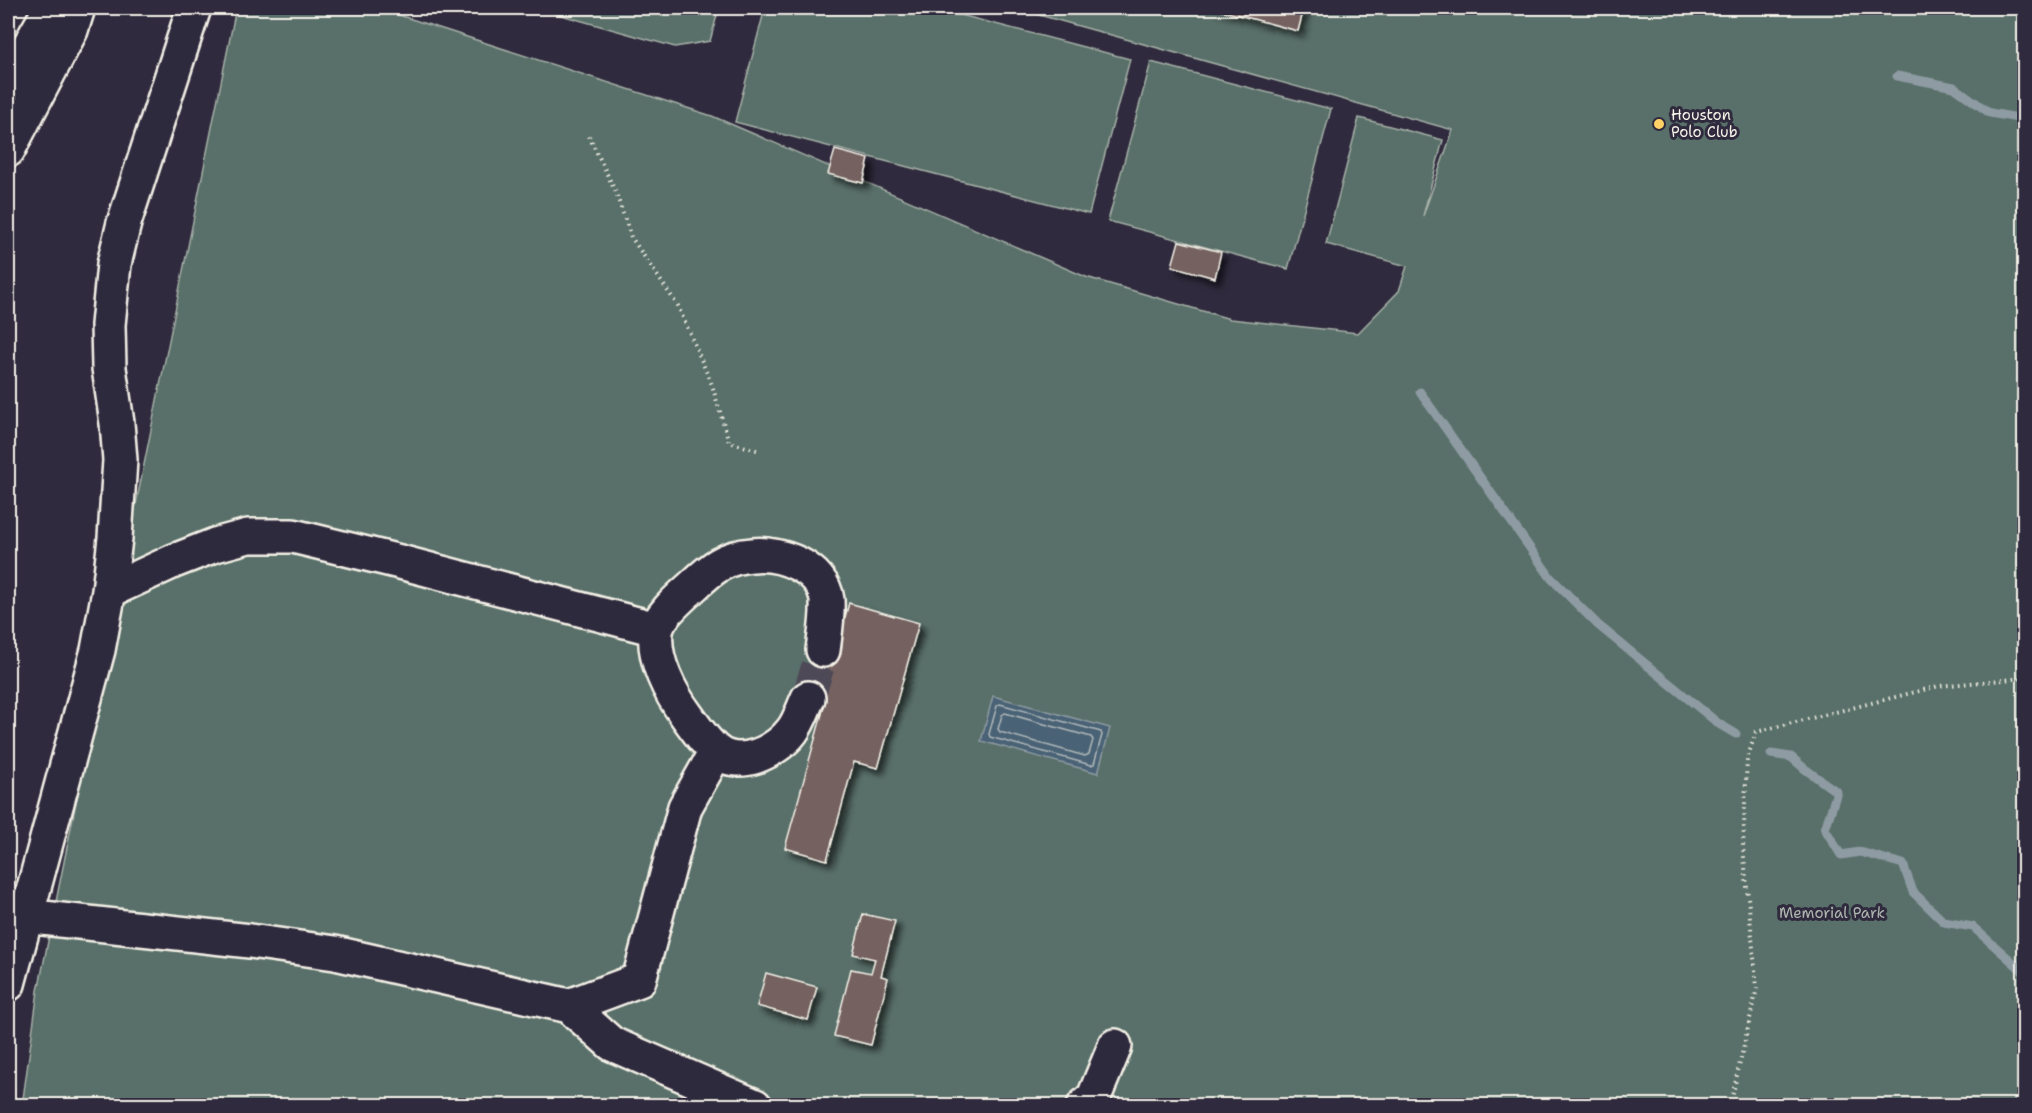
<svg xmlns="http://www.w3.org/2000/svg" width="2032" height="1113" font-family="'Shantell Sans',sans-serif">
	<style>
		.green { fill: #596f69; stroke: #a6b0a8; stroke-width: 1.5 }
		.water { fill: #4a6275; stroke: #8e9ba3; stroke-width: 1.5 }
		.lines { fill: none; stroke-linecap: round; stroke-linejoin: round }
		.shore { stroke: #b0b8ba; stroke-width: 1.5 }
		.stream { stroke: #8e9ba3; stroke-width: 9 }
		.building { fill: #746261; stroke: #f4f1e8; stroke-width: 1.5; filter: url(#shadow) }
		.minor-tunnel { stroke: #4d4857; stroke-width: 33; stroke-dasharray: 33 16; stroke-linecap: butt }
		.minor-casing { stroke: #f4f1e8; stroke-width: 38 }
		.highway-casing { stroke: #f4f1e8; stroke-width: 38 }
		.path { stroke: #f4f1e8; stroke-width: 4; stroke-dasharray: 1.5 4.5; stroke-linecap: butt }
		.minor { stroke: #2f2a3d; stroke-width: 33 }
		.highway { stroke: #2f2a3d; stroke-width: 33 }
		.poi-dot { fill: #ffd166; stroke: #2f2a3d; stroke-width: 2 }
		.labels { text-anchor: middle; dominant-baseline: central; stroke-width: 6; stroke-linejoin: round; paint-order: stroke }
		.poi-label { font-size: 15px; fill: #f4f1e8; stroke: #2f2a3d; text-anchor: start }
		.park-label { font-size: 15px; fill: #aeb6af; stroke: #2f2a3d }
	</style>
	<defs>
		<filter id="shadow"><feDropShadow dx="5.5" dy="5.5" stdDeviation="3" flood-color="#0009"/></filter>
	</defs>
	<rect width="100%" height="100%" fill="#2f2a3d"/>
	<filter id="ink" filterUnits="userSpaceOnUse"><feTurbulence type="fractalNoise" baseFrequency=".0167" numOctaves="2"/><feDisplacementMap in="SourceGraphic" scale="12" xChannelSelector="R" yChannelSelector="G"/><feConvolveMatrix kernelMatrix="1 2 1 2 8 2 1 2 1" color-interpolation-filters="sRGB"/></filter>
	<g filter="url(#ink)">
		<!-- green -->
		<path class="green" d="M236,8H377L712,116L1086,277L1230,319L1358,333L1399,291L1407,266L1326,244L1359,118L1443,140L1423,216L1453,130L1014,8H2024V1105L22,1106L38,991Z
			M536,8H719L710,41L675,47Z
			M765,8H934L1130,59L1089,214L735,122Z
			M1151,62L1331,109L1288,269L1108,221Z"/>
		<!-- water -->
		<path class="water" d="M993,696L1110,728L1098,773L981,741Z"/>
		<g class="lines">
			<!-- shore -->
			<path class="shore" d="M1000,704L1101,732L1102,735L1094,764L1091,765L990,737L989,734L997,706Z
				M1005,713L1091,737L1093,740L1089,754L1085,756L1000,732L998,729L1002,715Z"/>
			<!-- stream -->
			<path class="stream" d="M1897,76L1954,87L1990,113L2024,119
				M1420,392L1551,578L1598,625L1719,724L1736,734
				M1771,754L1791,757L1805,769L1837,792L1825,829L1841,855L1860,852L1903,864L1913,892L1944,922L1973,927L2024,972"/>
		</g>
		<!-- building -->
		<path class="building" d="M1212,8H1304L1298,31Z
			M835,150L869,159L863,183L828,174Z
			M1179,241L1221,252L1215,278L1172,266Z
			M849,603L919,623L878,768L854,762L827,860L785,848L825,703L803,697L816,648L835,653Z
			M863,914L895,921L881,976L888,978L871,1045L834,1036L851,969L871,973L875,959L853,954Z
			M766,973L817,987L808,1020L757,1006Z"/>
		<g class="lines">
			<!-- minor-tunnel -->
			<path class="minor-tunnel" d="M808,698L823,650"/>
			<!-- minor casing -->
			<g class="minor-casing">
				<path id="minor" d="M109,591L174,561L215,545L248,536H293L400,562L656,629
					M808,698C803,709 799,722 792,731C776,752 739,770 716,751C705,742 695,727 687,716C670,693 653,660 656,632C658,616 682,596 693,586C712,568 725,557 752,555C780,552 823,567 827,600C828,617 825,634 823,650
					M25,916L250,941L335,953L569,1006L639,980L685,807L716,752
					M8,984L98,650L109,591L115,538L120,460L117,423L109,368L108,325L114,264L124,223L194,8
					M569,1006L612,1044L755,1106
					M1084,1106L1094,1097L1115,1046"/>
			</g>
			<!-- highway casing -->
			<g class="highway-casing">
				<path id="highway" d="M8,83L51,8
					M8,150L71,30L78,8"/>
			</g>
			<!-- path -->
			<path class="path" d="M589,136L616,193L631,237L678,306L712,385L729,442L760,451
				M1730,1106L1757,988L1743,847L1747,759L1756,732L1939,686L2024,678"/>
			<!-- minor -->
			<use href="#minor" class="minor"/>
			<!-- highway -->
			<use href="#highway" class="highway"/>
		</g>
	</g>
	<!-- markers -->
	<circle class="poi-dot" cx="1659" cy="124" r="6"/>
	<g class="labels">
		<!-- poi labels -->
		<g class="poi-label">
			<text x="1671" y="115">Houston<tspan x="1671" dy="17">Polo Club</tspan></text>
		</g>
		<!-- park labels -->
		<g class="park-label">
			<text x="1832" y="913">Memorial Park</text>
		</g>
	</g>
	<!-- margin -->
	<rect width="2032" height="1113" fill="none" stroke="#2f2a3d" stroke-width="30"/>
	<rect x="15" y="15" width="2002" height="1083" fill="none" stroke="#f4f1e8" stroke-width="2" filter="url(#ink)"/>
</svg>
